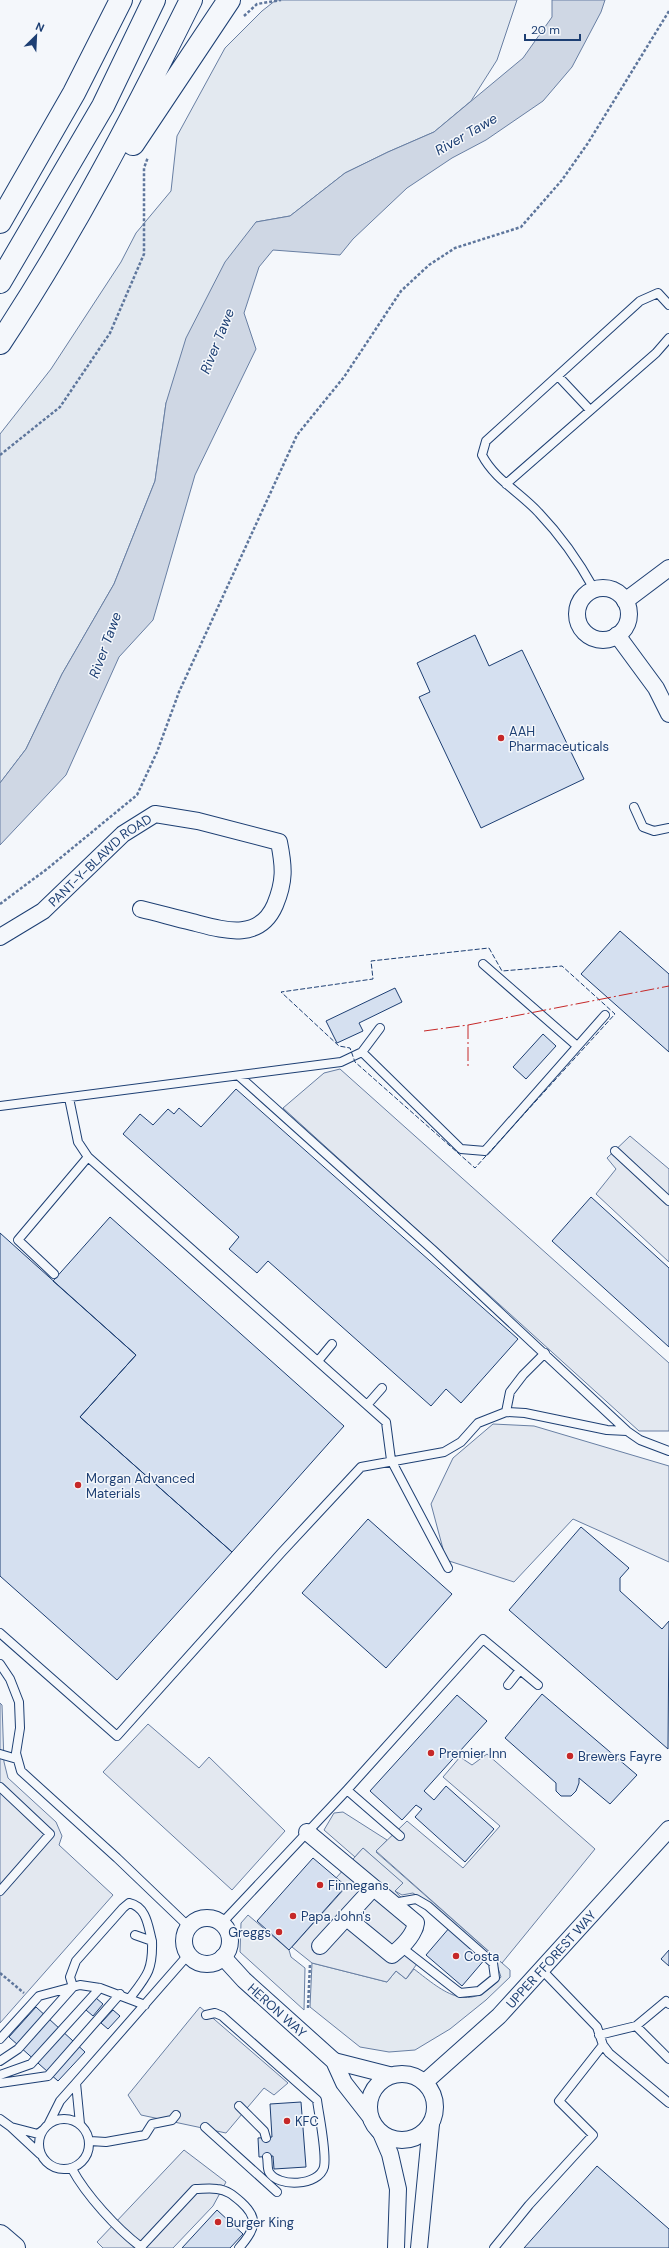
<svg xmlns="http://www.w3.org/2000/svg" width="669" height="2248" font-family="'DM Sans',sans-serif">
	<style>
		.green { fill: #e3e9f0; stroke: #687fa3 }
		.parking { fill: #e3e8f0; stroke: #687fa3 }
		.water { fill: #cfd7e4; stroke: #687fa3 }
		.building { fill: #d5e0f0; stroke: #1d3f73 }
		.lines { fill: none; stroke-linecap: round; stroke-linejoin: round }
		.service-casing { stroke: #1d3f73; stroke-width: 10 }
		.minor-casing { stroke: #1d3f73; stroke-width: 18 }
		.primary-casing { stroke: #1d3f73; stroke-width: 24 }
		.path { stroke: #5e769c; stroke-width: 2.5; stroke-dasharray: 3 2; stroke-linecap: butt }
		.service { stroke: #f4f7fb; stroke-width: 8 }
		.minor { stroke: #f4f7fb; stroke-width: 16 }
		.primary { stroke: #f4f7fb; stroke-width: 22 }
		.fence { stroke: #1d3f73; stroke-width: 1; stroke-dasharray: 5 2; stroke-linecap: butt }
		.power { stroke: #c62828; stroke-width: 1; stroke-dasharray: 14 3 2 3; stroke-linecap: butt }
		.poi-dot { fill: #c62828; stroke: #f4f7fb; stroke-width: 1.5 }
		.labels { text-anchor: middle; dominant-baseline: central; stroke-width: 3; stroke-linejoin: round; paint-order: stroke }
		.poi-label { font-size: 13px; fill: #1d3f73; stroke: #f4f7fb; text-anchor: start }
		.street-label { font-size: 13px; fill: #1d3f73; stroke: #f4f7fb }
		.water-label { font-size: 14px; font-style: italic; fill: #1d3f73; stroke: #f4f7fb }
	</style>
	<rect width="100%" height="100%" fill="#f4f7fb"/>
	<!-- green -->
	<path class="green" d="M276,0H517L497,60L471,101L434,132L388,152L345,173L290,216L256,222L166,403L155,481L114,584L62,674L26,749L0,783V434L51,369L121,262L136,233L171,191L177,136L225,48L262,11Z
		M343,1812L387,1840L376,1852L510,1970V1977L486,2000L450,2029L415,2050L389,2052L360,2047L310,2007L312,1963L387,1982L396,1971L406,1979L414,1969C445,1993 469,2015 501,1977L497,1965L429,1904L413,1893L402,1895L395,1891L402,1883L363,1848L355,1857L324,1830L334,1813Z
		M248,1915L289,1950L291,1957L305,1968L304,2010L240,1952L241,1923Z"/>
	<!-- parking -->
	<path class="parking" d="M340,1069L669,1363V1431H639L283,1108L324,1073Z
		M630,1136L669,1169V1262L596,1194L616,1169L607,1158Z
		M493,1424L534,1426L669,1466V1562L573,1519L514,1582L446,1560L431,1504L453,1458Z
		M0,1703L2,1705L4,1762L8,1778L56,1822L62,1836L59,1845L113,1895L0,2023Z
		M148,1724L199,1768L209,1757L285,1831L232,1890L103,1772Z
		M487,1754L595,1849L502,1963L376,1851L407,1821L463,1868L500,1826L443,1777L460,1757L472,1765Z
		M363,1848L403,1883L395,1891L423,1920V1931L408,1950L419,1961L406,1979L396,1971L387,1982L312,1963L292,1947L346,1887L336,1878Z
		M200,2007L288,2083L274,2095L264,2088L226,2133L141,2115L128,2095Z
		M184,2150L226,2182L213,2206L173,2248H103L97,2242Z"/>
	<!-- water -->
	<path class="water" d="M552,0H605L601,12L572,67L543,101L486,140L452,158L407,188L353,239L340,255L273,250L259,267L244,313L256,349L195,475L153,620L119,657L66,775L0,845V783L26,749L62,674L114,584L155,481L166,403L186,338L225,262L256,222L290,216L345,173L388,152L434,132L523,58L552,17Z"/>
	<!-- building -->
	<path class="building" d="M475,635L489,666L522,650L584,779L481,828L419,697L430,692L417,663Z
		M620,931L669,974V1052L581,974Z
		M395,988L402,1002L359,1023L363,1031L337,1043L326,1021Z
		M543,1034L556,1046L526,1079L513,1067Z
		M236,1089L518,1339L461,1403L446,1389L431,1406L268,1261L257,1273L229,1249L239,1237L123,1134L140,1114L153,1125L168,1109L174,1114L179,1108L201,1127Z
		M591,1197L669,1268V1347L552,1241Z
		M110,1217L344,1426L232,1552L80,1417L136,1355L53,1281Z
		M0,1233L136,1355L80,1417L232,1552L117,1680L0,1576Z
		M368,1519L452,1594L386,1668L302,1593Z
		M581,1527L629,1568L620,1578V1591L662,1629L669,1621L668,1749L509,1610Z
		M542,1694L637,1775L610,1804L579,1778V1783L576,1791L571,1796H561L556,1791V1783L505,1738Z
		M457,1695L487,1721L424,1791L434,1800L446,1786L494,1829L465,1862L415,1817L422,1809L416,1805L402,1820L370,1791Z
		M313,1858L346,1886L289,1950L257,1921Z
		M450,1927L486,1958L462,1986L426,1955Z
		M669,1950V1966L661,1959Z
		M96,1998L103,2004L93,2016L86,2010Z
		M36,2007L85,2052L58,2081L9,2037Z
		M113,2010L120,2016L108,2029L101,2023Z
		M301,2102L306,2167L274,2169L273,2156L259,2157L258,2138L272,2137L270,2104Z
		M597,2166L669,2229V2248H524Z
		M217,2210L243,2234L230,2248H182Z"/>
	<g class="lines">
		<!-- service casing -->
		<g class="service-casing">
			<path id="service" d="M558,376L590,410
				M506,484L656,353L669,338
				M594,589C579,562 561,536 539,513C520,492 495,480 482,455L486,441L640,301L658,293L669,305
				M634,807L643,827L654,831L669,828
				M483,964L577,1046
				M362,1052L461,1149L485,1151L605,1015
				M239,1076L433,1250L627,1431
				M69,1098L78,1142L88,1157L386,1422L391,1460L448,1568
				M0,1106L341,1062L362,1052L380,1028
				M615,1151L669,1201
				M54,1274L18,1240L88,1157
				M318,1361L332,1344
				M367,1405L382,1388
				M506,1412L510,1392L523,1375L545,1353
				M0,1633L117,1736L281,1553L361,1467L444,1452L461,1442L478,1423L506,1412L525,1413L607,1430L627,1431L640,1440L669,1451
				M0,1664L10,1679L19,1702L20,1728L16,1753L21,1771L117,1858L188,1926
				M508,1685L520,1670
				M0,1754L17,1759
				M0,1787L50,1834L0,1891
				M347,1790L400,1836
				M393,1903L416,1899L428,1906L493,1963L495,1978L479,1991L460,1993L401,1947
				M222,1923L347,1790L483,1639L538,1685
				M541,1969L597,2027L603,2045L609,2053L669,2103
				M130,1998C147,1976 153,1970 152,1941L135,1935
				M206,2015L215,2013L222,2016L317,2100C319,2116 327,2152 324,2167C319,2186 278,2188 269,2172C267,2168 268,2161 267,2157
				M636,2026L669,2059
				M599,2035L636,2026L666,2001L669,2004
				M0,2039L39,1996L80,1985L100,1988L145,2005
				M0,2061L18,2049L73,1987L70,1977L76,1961L123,1908L129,1903C147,1907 148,1926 152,1941
				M0,2075L31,2064L100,1988
				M0,2083L48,2076L120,1994
				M76,2083L188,1955
				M239,2106L264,2131L266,2138
				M39 2144a25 25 0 1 1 50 0a25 25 0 1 1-50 0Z
				M0,2119L11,2127
				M49,2123L60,2101L76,2083L80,2124
				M205,2127L277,2192
				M90,2141L106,2142L145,2135L152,2124L172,2120L176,2115
				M40,2154L11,2127L38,2134L43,2130
				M72,2169C86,2195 117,2229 141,2247L195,2189C202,2189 210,2188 217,2189C227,2190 233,2195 241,2202C260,2219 255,2230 239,2248
				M494,2248L529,2205L593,2135L559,2101L603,2045"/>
		</g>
		<!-- minor casing -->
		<g class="minor-casing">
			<g id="minor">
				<circle cx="603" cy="614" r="26"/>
				<path d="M625,601L669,568"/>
				<path d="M617,635L656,688L669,714"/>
				<path id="s1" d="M0,937L43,911L123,834L155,814L198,821L279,842C284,867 285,881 275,905C259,942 223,930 192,922C175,918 158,913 141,909"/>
				<path d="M307,1832L416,1923C414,1936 402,1947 392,1955L347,1918"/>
				<circle cx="207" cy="1941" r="23"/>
				<path d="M320,1946L373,1888"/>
				<path id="s2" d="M223,1957L244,1980L334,2061L344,2083L369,2115"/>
				<path d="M334,2061L389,2075"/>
				<circle cx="402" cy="2107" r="33"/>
				<path id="s3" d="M425,2082L499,2016L669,1829"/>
				<path d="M381,2133L390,2154L398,2189L396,2248"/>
				<path d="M419,2248L431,2124"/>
			</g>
		</g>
		<!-- primary casing -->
		<g class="primary-casing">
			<path id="primary" d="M133,144L229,0
				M0,222L74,93L121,0
				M0,282L103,106L154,0
				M0,343C73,233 133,117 191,0
				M0,2236L14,2248"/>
		</g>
		<!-- path -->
		<path class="path" d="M244,16L257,4L281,0
			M0,455L60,407L110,333L144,254V168L148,157
			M0,904L47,869L137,795L157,752L179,692L297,435L344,377L401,291L429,265L455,248L521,227L562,180L588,143L669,11
			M0,1973L24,1993
			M308,2008L310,1964"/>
		<!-- service -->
		<use href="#service" class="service"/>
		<!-- minor -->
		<use href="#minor" class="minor"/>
		<!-- primary -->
		<use href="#primary" class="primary"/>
		<!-- fence -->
		<path class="fence" d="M489,948L502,971L562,966L615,1014L475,1168L355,1062L350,1048L339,1046L281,992L373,979L371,961Z"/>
		<!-- power -->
		<path class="power" d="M468,1025V1067
			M424,1031L468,1025L669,986"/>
	</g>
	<!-- markers -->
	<g class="poi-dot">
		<circle cx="501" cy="738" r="4"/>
		<circle cx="78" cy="1485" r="4"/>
		<circle cx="431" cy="1753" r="4"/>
		<circle cx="570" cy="1756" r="4"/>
		<circle cx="320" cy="1885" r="4"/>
		<circle cx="293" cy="1916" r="4"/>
		<circle cx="279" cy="1932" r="4"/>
		<circle cx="456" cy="1956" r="4"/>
		<circle cx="287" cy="2121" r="4"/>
		<circle cx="218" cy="2222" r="4"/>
	</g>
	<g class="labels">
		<!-- poi labels -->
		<g class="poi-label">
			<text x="509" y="731">AAH<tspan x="509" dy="15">Pharmaceuticals</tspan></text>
			<text x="86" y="1478">Morgan Advanced<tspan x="86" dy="15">Materials</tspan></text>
			<text x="439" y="1753">Premier Inn</text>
			<text x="578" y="1756">Brewers Fayre</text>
			<text x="328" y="1885">Finnegans</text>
			<text x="301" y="1916">Papa John's</text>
			<text x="271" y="1932" text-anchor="end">Greggs</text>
			<text x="464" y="1956">Costa</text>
			<text x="295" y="2121">KFC</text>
			<text x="226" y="2222">Burger King</text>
		</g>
		<!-- street labels -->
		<g class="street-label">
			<text stroke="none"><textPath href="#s1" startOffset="127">PANT-Y-BLAWD ROAD</textPath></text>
			<text stroke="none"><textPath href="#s3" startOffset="176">UPPER FFOREST WAY</textPath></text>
			<text stroke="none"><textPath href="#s2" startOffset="76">HERON WAY</textPath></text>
		</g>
		<!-- water labels -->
		<g class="water-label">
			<text transform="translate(466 134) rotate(-30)">River Tawe</text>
			<text transform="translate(217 341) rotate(-68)">River Tawe</text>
			<text transform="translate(105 645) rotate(-70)">River Tawe</text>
		</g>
	</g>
	<!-- north arrow -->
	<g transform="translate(36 36) rotate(24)" stroke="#f4f7fb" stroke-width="3" paint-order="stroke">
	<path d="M0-3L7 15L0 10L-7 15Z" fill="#1d3f73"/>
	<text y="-6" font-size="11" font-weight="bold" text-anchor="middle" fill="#1d3f73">N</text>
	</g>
	<!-- scale -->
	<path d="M525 34v6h55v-6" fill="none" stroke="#1d3f73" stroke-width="2"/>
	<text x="531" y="34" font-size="12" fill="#1d3f73" stroke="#f4f7fb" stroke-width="3" paint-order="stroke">20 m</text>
</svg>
